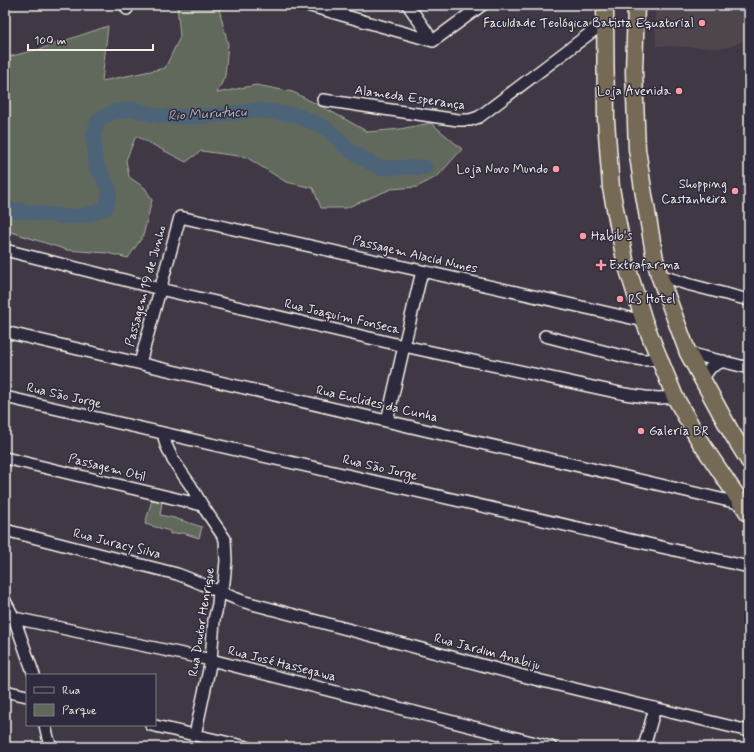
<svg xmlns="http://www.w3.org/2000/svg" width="754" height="752" font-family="Mynerve,sans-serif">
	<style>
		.built { fill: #50454e }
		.green { fill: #61695c; stroke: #aaada2 }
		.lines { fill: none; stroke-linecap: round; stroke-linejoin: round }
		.river { stroke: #4d6378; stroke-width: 15 }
		.minor-casing { stroke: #f4f1e8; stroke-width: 14 }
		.highway-casing { stroke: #f4f1e8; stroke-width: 19 }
		.minor { stroke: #2f2a3d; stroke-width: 11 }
		.highway { stroke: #756b55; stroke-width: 16 }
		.poi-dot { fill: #ff9aa2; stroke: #2f2a3d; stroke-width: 1.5 }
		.labels { text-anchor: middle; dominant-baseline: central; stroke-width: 3; stroke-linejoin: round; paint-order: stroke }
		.poi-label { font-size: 13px; fill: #f4f1e8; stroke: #2f2a3d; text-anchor: end }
		.street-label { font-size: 13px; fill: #f4f1e8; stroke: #2f2a3d }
		.water-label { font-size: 14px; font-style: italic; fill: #b1b8bb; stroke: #2f2a3d }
	</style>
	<rect width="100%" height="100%" fill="#413845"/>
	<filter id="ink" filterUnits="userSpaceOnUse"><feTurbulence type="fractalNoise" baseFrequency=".025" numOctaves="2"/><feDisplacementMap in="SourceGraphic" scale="8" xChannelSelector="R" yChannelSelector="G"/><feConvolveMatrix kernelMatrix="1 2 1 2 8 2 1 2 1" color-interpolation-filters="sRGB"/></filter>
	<g filter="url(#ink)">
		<!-- built -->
		<path class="built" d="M655,5H748L749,7V39L726,48L656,46Z"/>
		<!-- green -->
		<path class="green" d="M177,5H218L228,44L225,76L217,93L256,85L293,92L334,113L368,132L400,129L431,123L462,149L438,176L417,187L391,189L346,208H321L313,188L286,182L246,157L201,151L186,162L136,136L126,160L129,177L145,188L152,200L143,236L128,258L107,253L67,250L5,230V59L8,57L40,49L108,26L102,81L165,68L180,37Z
			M152,500L162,502L160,515L174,518L202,527L199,538L183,533L170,534V531L145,524Z"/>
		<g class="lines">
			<!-- river -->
			<path class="river" d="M5,208L12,210L69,217L86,215L106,208L110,190L96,165L93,135L99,119L114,112L134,109L159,116L190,117L218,115L258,110L296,115L326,128L349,150L380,168L425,167"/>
			<!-- minor casing -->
			<g class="minor-casing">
				<path id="minor" d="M126,5L127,9
					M307,5L433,41
					M408,5L433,41
					M433,41L482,5
					M323,100L458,120H470L479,117L605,22
					M5,250L160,289L404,346L625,394L645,397L659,398L675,397
					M659,275L687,284L749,300
					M5,332L742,504
					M545,336L622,356L643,360L660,359
					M688,353L749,368
					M140,363L180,217L422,271L613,314L644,321
					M702,379L711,367L723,361
					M5,397L749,567
					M387,421L404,346L422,271
					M163,433L166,445L173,460L191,486L202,505L225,539L226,561L224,582L219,592L218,604L214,620L211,660L195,735
					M5,458L202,505
					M5,530L177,574C200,582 222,594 245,602L542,681L749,731
					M5,601L14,618L34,675
					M5,616L211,660L551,747
					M5,691L27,696
					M45,725L48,738L51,747
					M151,725L247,747
					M644,747L655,708"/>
			</g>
			<!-- highway casing -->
			<g class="highway-casing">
				<path id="highway" d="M605,5L606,120L611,188L625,260L644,321L675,397L699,440L749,514
					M636,5L634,72L637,149L643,189L655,259L659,275L688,353L731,432L749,461"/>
			</g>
			<!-- minor -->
			<use href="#minor" class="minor"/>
			<!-- highway -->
			<use href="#highway" class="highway"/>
		</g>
	</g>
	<!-- markers -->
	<g class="poi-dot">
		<circle cx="702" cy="23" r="4"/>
		<circle cx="679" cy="91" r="4"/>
		<circle cx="556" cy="169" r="4"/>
		<circle cx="735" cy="191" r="4"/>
		<circle cx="583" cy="236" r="4"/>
		<path d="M599 259h4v4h4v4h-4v4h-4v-4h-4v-4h4z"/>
		<circle cx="620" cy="299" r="4"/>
		<circle cx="641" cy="431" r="4"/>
	</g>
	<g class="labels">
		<!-- poi labels -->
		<g class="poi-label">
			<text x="694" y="23">Faculdade Teológica Batista Equatorial</text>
			<text x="671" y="91">Loja Avenida</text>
			<text x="548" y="169">Loja Novo Mundo</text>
			<text x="727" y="184">Shopping<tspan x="727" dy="15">Castanheira</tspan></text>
			<text x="591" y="236" text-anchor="start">Habib's</text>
			<text x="609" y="265" text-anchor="start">Extrafarma</text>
			<text x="628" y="299" text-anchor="start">RS Hotel</text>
			<text x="649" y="431" text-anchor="start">Galeria BR</text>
		</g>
		<!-- street labels -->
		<g class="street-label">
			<text transform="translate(410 98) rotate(8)">Alameda Esperança</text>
			<text transform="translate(415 255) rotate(13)">Passagem Alacid Nunes</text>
			<text transform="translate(146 286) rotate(-75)">Passagem 19 de Junho</text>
			<text transform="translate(342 317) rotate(13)">Rua Joaquim Fonseca</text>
			<text transform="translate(64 396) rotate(13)">Rua São Jorge</text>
			<text transform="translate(377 404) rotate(13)">Rua Euclides da Cunha</text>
			<text transform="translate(107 468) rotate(14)">Passagem Otil</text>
			<text transform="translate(380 468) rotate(13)">Rua São Jorge</text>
			<text transform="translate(117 544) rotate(14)">Rua Juracy Silva</text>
			<text transform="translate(202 622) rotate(-81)">Rua Doutor Henrique</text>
			<text transform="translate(487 652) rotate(15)">Rua Jardim Anabiju</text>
			<text transform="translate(282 664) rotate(14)">Rua José Hassegawa</text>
		</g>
		<!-- water labels -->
		<g class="water-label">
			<text transform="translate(207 114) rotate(-3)">Rio Murutucu</text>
		</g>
	</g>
	<!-- margin -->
	<rect width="754" height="752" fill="none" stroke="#2f2a3d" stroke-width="20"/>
	<rect x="10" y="10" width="734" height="732" fill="none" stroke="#f4f1e8" stroke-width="1.5" filter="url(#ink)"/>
	<!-- legend -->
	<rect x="26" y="674" width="130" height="52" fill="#2f2a3d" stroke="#7e7a81"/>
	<rect x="34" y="687" width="20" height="6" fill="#2f2a3d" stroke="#7e7a81"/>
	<text x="62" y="694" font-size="12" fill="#f4f1e8">Rua</text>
	<rect x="34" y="704" width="20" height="12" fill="#61695c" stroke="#7e7a81"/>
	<text x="62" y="714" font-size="12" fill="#f4f1e8">Parque</text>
	<!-- scale -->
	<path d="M28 44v6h125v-6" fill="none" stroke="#f4f1e8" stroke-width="2"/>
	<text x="34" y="44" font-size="12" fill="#f4f1e8" stroke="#2f2a3d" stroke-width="3" paint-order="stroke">100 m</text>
</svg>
